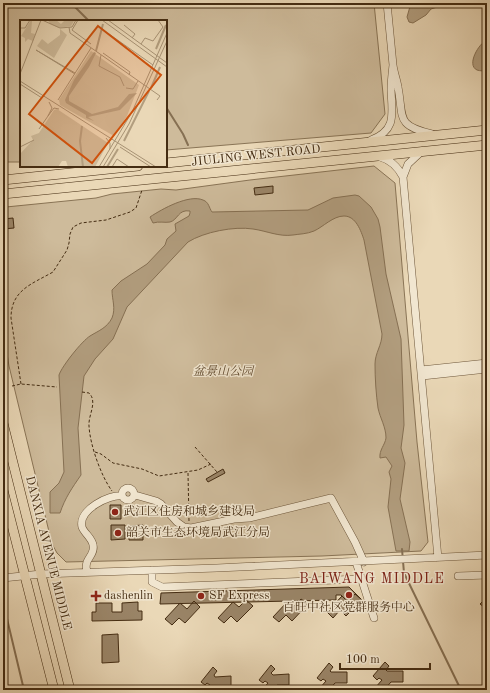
<svg xmlns="http://www.w3.org/2000/svg" width="490" height="693" font-family="'Old Standard TT','Noto Serif SC',serif">
	<style>
		.green { fill: #cebb9b; stroke: #897456 }
		.water { fill: #b29e7f; stroke: #867053 }
		.lines { fill: none; stroke-linecap: round; stroke-linejoin: round }
		.stream { stroke: #867053; stroke-width: 2 }
		.building { fill: #9a8568; stroke: #442c12 }
		.minor-casing { stroke: #6e573b; stroke-width: 8 }
		.major-casing { stroke: #442c12; stroke-width: 10 }
		.path { stroke: #442c12; stroke-width: 1; stroke-dasharray: 3 2; stroke-linecap: butt }
		.minor { stroke: #f1e6d0; stroke-width: 7 }
		.major { stroke: #ead8b7; stroke-width: 9 }
		.poi-dot { fill: #8f2418; stroke: #f1e6d0; stroke-width: 1.5 }
		.labels { text-anchor: middle; dominant-baseline: central; stroke-width: 3; stroke-linejoin: round; paint-order: stroke }
		.street-label { font-size: 12px; fill: #442c12; stroke: #f1e6d0 }
		.park-label { font-size: 12px; font-style: italic; fill: #60492d; stroke: #f1e6d0 }
		.poi-label { font-size: 12px; fill: #442c12; stroke: #f1e6d0; text-anchor: start }
		.quarter-label { font-size: 14px; letter-spacing: 1px; fill: #7a1f14; stroke: #f1e6d0 }
		.inset-river { fill: none; stroke: #b29e7f; stroke-width: 2 }
		.inset-road { fill: none; stroke: #a89375; stroke-width: 1 }
		.view { fill: #cf520d; fill-opacity: 0.15; stroke: #cf520d; stroke-width: 2 }
		.inset-edge { fill: none; stroke: #442c12; stroke-width: 2 }
	</style>
	<rect width="100%" height="100%" fill="#ead8b7"/>
	<filter id="stains"><feTurbulence type="fractalNoise" baseFrequency=".005" numOctaves="4"/><feColorMatrix values="0 0 0 0 .2 0 0 0 0 .09 0 0 0 0 .02 0 0 0 .5 -.17"/></filter>
	<radialGradient id="worn" r=".72"><stop offset=".6" stop-color="#630" stop-opacity="0"/><stop offset="1" stop-color="#630" stop-opacity=".3"/></radialGradient>
	<!-- green -->
	<path class="green" d="M3,3H374L385,114L371,133L166,150V21H21V162H3Z
		M374,166L395,183L417,442L428,542L421,551L322,556L66,562L57,553L52,544L9,366L3,329V208L6,207L96,198L112,194L161,189L176,190L250,180Z"/>
	<!-- water -->
	<path class="water" d="M411,3H450L431,9L426,15L413,23L409,22L407,17Z
		M487,40V71C484,71 480,71 477,70C466,65 479,43 487,40Z
		M355,195L359,196L371,207L378,219L380,227L386,274L401,339L404,425L401,448L405,463L400,499L410,542L409,551H396L388,507L391,479L389,472L392,466L386,457L380,458C379,450 385,445 386,438C386,427 380,418 378,408C376,394 375,378 375,364C375,353 382,345 382,334L364,240C361,231 356,216 344,216C333,216 323,227 314,231C307,234 299,234 293,235C279,237 267,231 253,229C234,226 204,232 188,242L127,307L113,339L95,359L84,376L78,428L81,475C72,488 65,498 60,513H50V492L59,483L64,472L59,375C62,366 82,341 90,336C98,331 107,328 112,318C116,308 112,300 112,290L121,281L147,264L165,245L167,239L176,231L175,224L189,216L190,213V211C178,209 178,220 170,222C165,223 159,221 153,223L150,217C162,209 189,194 203,200C209,202 209,208 212,212L308,210L333,198Z"/>
	<g class="lines">
		<!-- stream -->
		<path class="stream" d="M71,3L89,21
			M166,107L183,134L188,145
			M402,549L404,573L461,690
			M3,602L24,690"/>
	</g>
	<!-- building -->
	<path class="building" d="M273,186V193L255,195L254,188Z
		M13,218L14,228L3,229V219Z
		M223,469L225,473L208,482L206,479Z
		M110,505H121V519H110Z
		M111,525H125V539L111,540Z
		M143,525V540H129V526Z
		M349,587L362,600L354,608L341,595H336V600L160,604L161,593Z
		M355,594L362,600L346,616L340,610L333,618L327,612L342,596L348,602Z
		M487,597V606L485,608L480,604Z
		M301,599L308,604L292,621L286,615L279,622L273,617L288,601L294,606Z
		M246,600L253,606L237,622L231,616L224,623L218,618L233,602L239,607Z
		M194,601L200,607L185,623L179,618L172,625L165,619L180,603L187,609Z
		M138,602V611H142V620L92,621V612H96V603H112V612H122V603Z
		M118,634L119,662L102,663V635Z
		M385,662L389,666L386,670L387,671H403V682H391L384,690H377L375,688L382,680L379,678L377,680L373,676Z
		M329,663L333,667L330,671L331,672H347V683H335L329,690H320L319,689L326,681L323,679L321,681L317,678Z
		M271,665L275,669L271,673L273,675L289,674V685H277L273,690H262L268,683L265,681L263,683L259,680Z
		M213,667L217,671L214,675L215,677L231,676V687H219L216,690H205L210,685L207,683L205,685L201,682Z
		M159,686H171V690H159Z
		M125,687H137V690H125Z"/>
	<g class="lines">
		<!-- minor casing -->
		<g class="minor-casing">
			<path id="minor" d="M387,3L393,65
				M371,140C397,130 392,114 391,90C391,82 392,74 393,65C394,73 397,80 398,87C404,118 395,125 432,134
				M380,157C391,160 398,167 403,177L408,164L422,151
				M403,177L438,558
				M421,370L487,363
				M422,376L487,369
				M122 494a6 6 0 1 1 12 0a6 6 0 1 1-12 0Z
				M135,495L156,501L161,504L177,522L184,527L191,528L234,519L249,518L331,498L355,542L364,562
				M356,562L374,618
				M152,570V582L162,587L361,579
				M87,572C86,569 86,565 87,562C89,557 95,552 93,545C92,538 84,533 82,527C78,510 109,494 122,496
				M458,576L487,575
				M3,578L41,574L217,568L487,555"/>
		</g>
		<!-- major casing -->
		<g class="major-casing">
			<path id="major" d="M166,163L487,130
				M3,180L138,166
				M3,194L487,145
				M3,423L70,690
				M3,490L54,690"/>
		</g>
		<!-- path -->
		<path class="path" d="M21,384L11,318C11,290 32,284 53,272L67,250L69,243L70,234L73,227L81,223L106,220L130,212L136,208L142,190
			M12,386L21,384L57,387
			M82,392L89,393C98,402 88,415 89,426C90,445 101,476 112,491
			M195,447L217,472
			M95,452L101,454L113,463L142,469L159,476L198,470L211,464
			M188,473L189,521"/>
		<!-- minor -->
		<use href="#minor" class="minor"/>
		<!-- major -->
		<use href="#major" class="major"/>
	</g>
	<!-- markers -->
	<g class="poi-dot">
		<circle cx="115" cy="512" r="4"/>
		<circle cx="118" cy="533" r="4"/>
		<circle cx="349" cy="595" r="4"/>
		<path d="M94 590h4v4h4v4h-4v4h-4v-4h-4v-4h4z"/>
		<circle cx="201" cy="596" r="4"/>
	</g>
	<g class="labels">
		<!-- street labels -->
		<g class="street-label">
			<text transform="translate(256 156) rotate(-6)">JIULING WEST ROAD</text>
			<text transform="translate(48 553) rotate(76)">DANXIA AVENUE MIDDLE</text>
		</g>
		<!-- park labels -->
		<g class="park-label">
			<text x="223" y="372">盆景山公园</text>
		</g>
		<!-- poi labels -->
		<g class="poi-label">
			<text x="123" y="512">武江区住房和城乡建设局</text>
			<text x="126" y="533">韶关市生态环境局武江分局</text>
			<text x="104" y="596">dashenlin</text>
			<text x="209" y="596">SF Express</text>
			<text x="349" y="608" text-anchor="middle">百旺中社区党群服务中心</text>
		</g>
		<!-- quarter labels -->
		<g class="quarter-label">
			<text x="372" y="579">BAIWANG MIDDLE</text>
		</g>
	</g>
	<!-- overview -->
	<g transform="translate(20 20)">
		<rect width="147" height="147" fill="#ead8b7"/>
		<path d="M11,0H14L12,1L11,13L15,14L13,21L8,19L5,22V18L1,16ZM23,0H36L41,4L45,0L54,1L51,6L39,8L30,4L28,0ZM40,9L47,15L34,38L17,26L22,19L28,24L40,15ZM71,31L119,65L107,96L94,116L40,85L39,80ZM37,89L88,123L75,147H48L46,141H42L38,147H0V134L13,120L11,116L19,113L34,90Z" fill="#cebb9b"/>
		<path d="M74,32L76,33L69,47L49,76V81L72,94L98,87L109,74L117,73L100,90L68,97L74,101L66,98V95L46,83L45,80L54,60Z" fill="#b29e7f"/>
		<path class="inset-river" d="M136,29L146,5M76,31L83,4M131,68L140,47M62,106L60,121L63,147M104,121L129,71M87,147L98,129"/>
		<path class="inset-road" d="M22,0L40,8L52,7L56,0M58,0L52,10L71,24M82,0L147,47M88,0L147,43M104,5L115,14L112,18M49,7L50,13L140,76L137,80M0,8H5L10,0M89,14L133,45M121,24L125,18L133,21L143,7L138,0M83,33L110,52L109,55M81,35L79,46L100,57L104,66M0,54L21,0M55,54L16,30L55,53M0,61L136,147M0,64L22,78M106,68L113,69L118,61M38,80L71,28M29,82L32,88L28,96L34,88L39,89M19,109L28,96M86,118L90,123V129M0,127L14,120M100,127L131,147M79,147L112,92L147,13M83,147L109,104L147,21M92,147L97,139L109,147"/>
		<path class="view" d="M78,6L141,55L72,143L9,94Z"/>
		<rect width="147" height="147" class="inset-edge"/>
	</g>
	<!-- margin -->
	<rect width="490" height="693" fill="none" stroke="#ead8b7" stroke-width="16"/>
	<rect x="4" y="4" width="482" height="685" fill="none" stroke="#442c12" stroke-width="2"/>
	<rect x="8" y="8" width="474" height="677" fill="none" stroke="#442c12"/>
	<!-- scale -->
	<path d="M340 663v6h90v-6" fill="none" stroke="#442c12" stroke-width="2"/>
	<text x="346" y="663" font-size="12" fill="#442c12" stroke="#f1e6d0" stroke-width="3" paint-order="stroke">100 m</text>
	<rect width="100%" height="100%" filter="url(#stains)"/>
	<rect width="100%" height="100%" fill="url(#worn)"/>
</svg>
